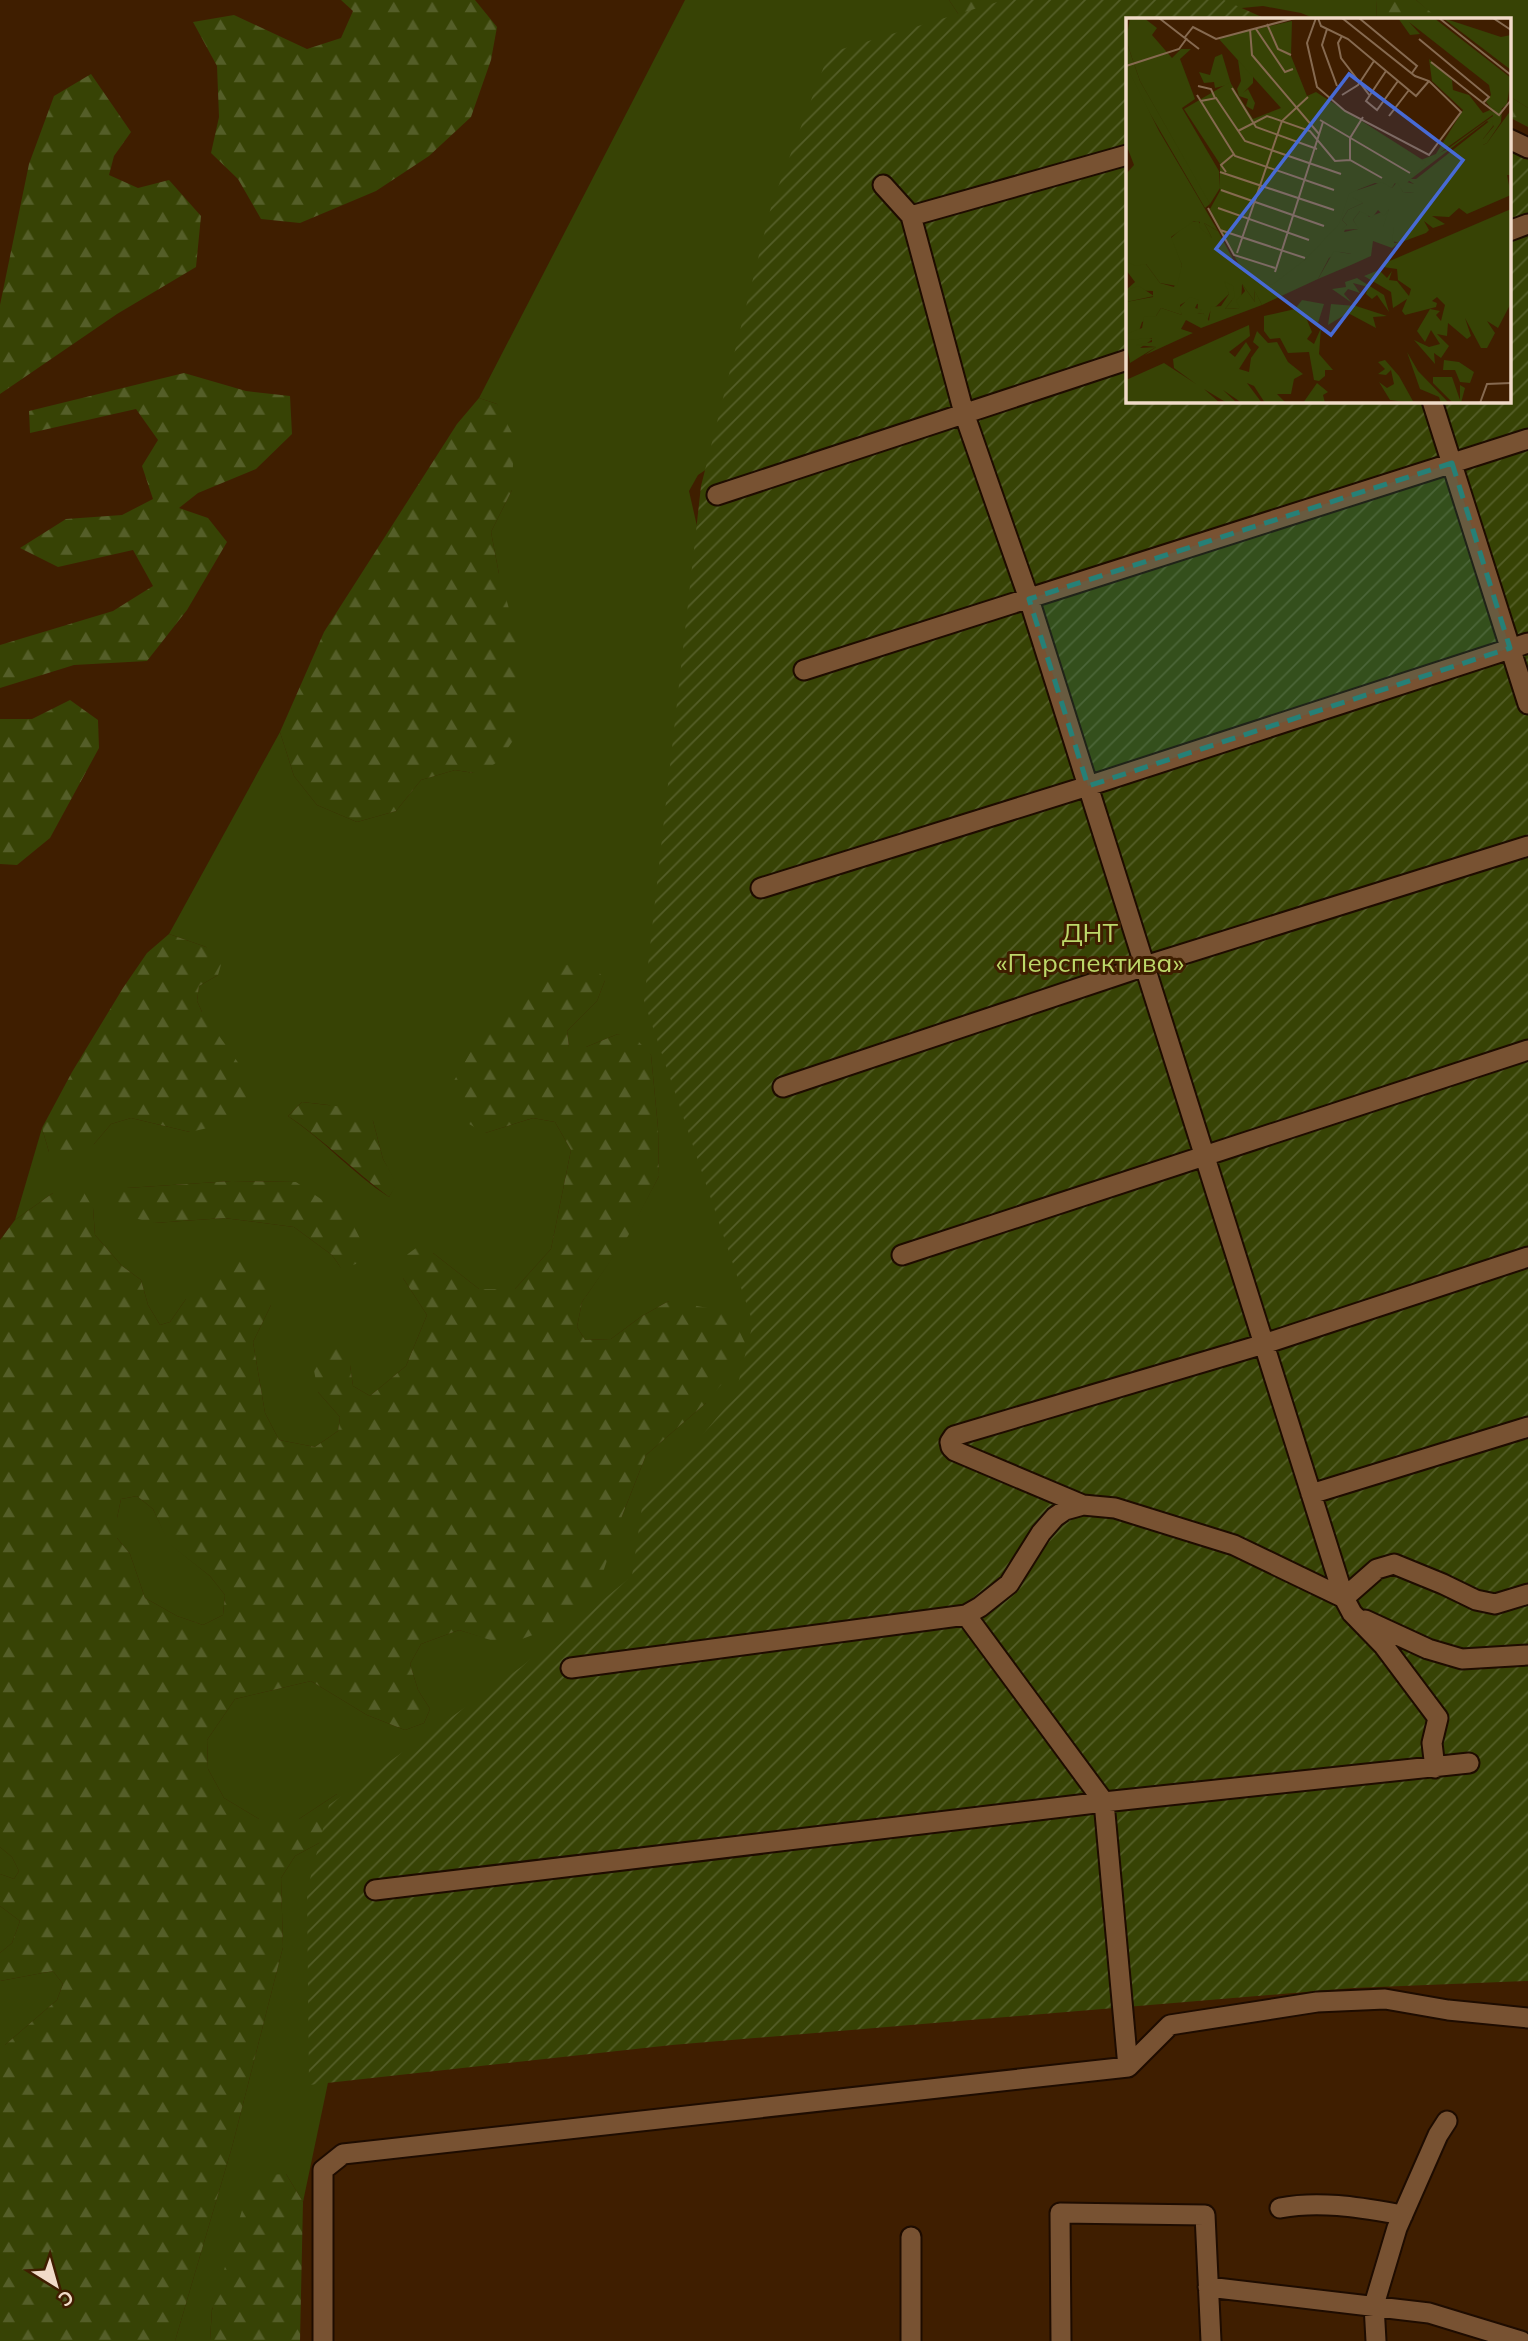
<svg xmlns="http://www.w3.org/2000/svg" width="1528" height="2341" font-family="Mulish,sans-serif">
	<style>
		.grass { fill: #374305; fill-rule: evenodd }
		.forest { fill: url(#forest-firs); fill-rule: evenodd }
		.garden { fill: url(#garden-furrows) }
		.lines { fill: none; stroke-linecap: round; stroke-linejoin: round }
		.minor-casing { stroke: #1e0c00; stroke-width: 23 }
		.minor { stroke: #785232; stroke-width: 19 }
		.marked { fill: #268077; fill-opacity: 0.2; stroke: #268077; stroke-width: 5; stroke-dasharray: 14 9; stroke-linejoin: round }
		.labels { text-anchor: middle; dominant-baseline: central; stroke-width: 6; stroke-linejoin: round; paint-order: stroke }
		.park-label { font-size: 26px; fill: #bdd869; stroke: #3f1e00 }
		.inset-road { fill: none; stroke: #866a50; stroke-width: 2 }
		.view { fill: #476ad5; fill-opacity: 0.15; stroke: #476ad5; stroke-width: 3.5 }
		.inset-edge { fill: none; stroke: #f1dbc9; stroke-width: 3.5 }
	</style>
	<defs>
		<pattern id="forest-firs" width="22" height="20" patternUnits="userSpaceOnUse" patternTransform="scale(1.75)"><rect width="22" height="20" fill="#374305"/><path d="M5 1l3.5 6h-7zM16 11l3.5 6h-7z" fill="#545e28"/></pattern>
		<pattern id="garden-furrows" width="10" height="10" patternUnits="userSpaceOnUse" patternTransform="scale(1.75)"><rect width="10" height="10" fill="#374305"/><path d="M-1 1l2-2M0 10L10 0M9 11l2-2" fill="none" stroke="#545e28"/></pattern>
	</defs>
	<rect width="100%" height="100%" fill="#3f1e00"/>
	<!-- grass -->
	<path class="grass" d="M685,0H949L963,21L1031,0H1376L1377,19H1316L1301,13L1263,6L1127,19L729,454L698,475L689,491L715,605L818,1327L329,2078L303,2202L286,2174L212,2309L210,2341H175L232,2147L283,1947L281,1878L295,1856L332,1836L337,1794L299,1819H259L224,1798L208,1769L207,1740L235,1699L311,1681L367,1715L405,1730L424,1723L430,1709L418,1690L410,1664L421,1644L459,1630L506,1644L546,1629L622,1516L646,1455L706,1403L669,1301L642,1316L611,1339L585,1340L577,1327L582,1302L627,1236L659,1176L658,1128L651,1055L618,1034L586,1047H569L567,1031L597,1001L605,980L485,1133L533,1118L555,1122L571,1150L551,1249L515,1289H479L433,1253L403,1278L427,1315L406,1366L370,1396L353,1386L350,1365L318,1392L340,1417L338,1431L315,1447L279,1440L265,1413L253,1342L271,1305L186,1299L170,1322L160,1325L148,1305L141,1280L122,1266L95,1235L93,1208L53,1193L15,1220L42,1128L49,1152L94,1144L111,1124L131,1118L190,1132L202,1012L197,1001L199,986L218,975L206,947L169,934L280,732L294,776L317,805L357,822L396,811L421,780L455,770L474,773L499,574L491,532L512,490L497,404L479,398ZM302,1102L328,1105L373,1121L383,1159L396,1184L389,1197C353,1174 324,1140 288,1116ZM232,1181L296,1182L341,1268L332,1255L294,1227L224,1218L154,1223L127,1188Z
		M1416,0H1528V108L1509,96V19H1432L1433,15Z
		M137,1496L153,1509L170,1544L210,1576L225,1595L223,1615L203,1625L177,1616L145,1598L130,1554L117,1538V1518L121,1499Z
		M0,1847L12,1857L19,1871L14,1879L0,1874Z
		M0,1906L20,1921L12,1943L0,1953Z
		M53,1971L63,1984L57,2000L5,2045H0V1981Z"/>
	<!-- forest -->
	<path class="forest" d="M341,0H475L497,27L491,60L471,117L429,156L376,191L300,223L261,219L238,179L211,153L219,117L217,66L193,22L234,15L307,49L341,38L353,11Z
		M949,0H1031L963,21Z
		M1376,0H1416L1434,15L1432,19H1377Z
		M91,74L131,132L114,156L109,175L138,188L169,180L201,216L196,267L117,314L0,394V305L29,164L54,96Z
		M1509,96L1528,108V127L1509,117Z
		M184,373L246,391L290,396L292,434L256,469L198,493L179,508L208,518L227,542L187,610L147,661L74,665L0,688V645L113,611L153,586L133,550L58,567L20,548L66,519L122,515L153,499L142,466L158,440L136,409L30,433L29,411Z
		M479,398L497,404L514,437L512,490L491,532L499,574L520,647L514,739L499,761L488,768L474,773L455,770L421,780L396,811L357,822L317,805L294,776L280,732L324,632L457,424Z
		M70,700L98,720L99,748L50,838L17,865L0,864V719H32Z
		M169,934L206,947L222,961L218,975L199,986L197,1001L202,1012L247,1075L254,1099L238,1121L190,1132L131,1118L111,1124L94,1144L73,1160L49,1152L42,1128L72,1072L123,988L147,953Z
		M591,962L605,980L597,1001L567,1031L569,1047H586L618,1034L639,1042L651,1055L658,1128L659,1176L628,1236L582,1302L577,1327L585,1340L611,1339L642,1316L669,1301L708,1308L733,1318L745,1343L740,1362L706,1403L646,1455L622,1516L600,1581L546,1630L506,1645L459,1630L421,1644L410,1664L418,1690L430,1709L424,1723L405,1730L367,1715L311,1681L235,1699L207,1740L208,1769L224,1798L259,1819H299L337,1794L357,1788L332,1836L295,1856L281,1878L283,1947L232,2147L175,2341H0V2045H5L57,2000L63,1984L53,1971L0,1981V1953L12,1943L20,1921L0,1906V1874L14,1879L19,1871L12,1857L0,1847V1240L15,1220L53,1193L83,1191L93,1208L95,1235L122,1266L141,1280L148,1305L160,1325L170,1322L186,1299L224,1261L248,1255L266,1273L271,1305L253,1342L265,1413L279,1440L315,1447L338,1431L340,1417L318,1392L311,1354L322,1345L338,1348L350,1365L353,1386L370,1396L406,1366L427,1315L403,1278L401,1259L416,1248L433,1253L479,1289H515L551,1249L571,1150L555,1122L533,1118L485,1133L462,1120L451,1086L488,1021L555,966ZM137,1496L153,1509L169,1544L210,1576L225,1595L223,1615L203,1625L177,1616L145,1598L130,1554L117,1538V1518L121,1499Z
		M302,1102L361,1109L373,1121L383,1159L397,1184L389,1197C354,1171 324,1140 288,1116Z
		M232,1181L296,1182L350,1219L366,1250L356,1264L341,1268L332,1255L294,1227L224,1218L154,1223L130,1217L115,1198L127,1188Z
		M286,2174L303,2202L300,2341H210L212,2310L246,2197L265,2175Z"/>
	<!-- garden -->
	<path class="garden" d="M1004,0H1224L1266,19H1127V401H1509V131L1528,140V1981L1353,1988L672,2045L309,2085L307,1891L329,1805L521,1667L632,1576L642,1507L735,1396L753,1323L644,1001L701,486L772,203L829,53Z"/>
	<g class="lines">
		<!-- minor casing -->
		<g class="minor-casing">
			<path id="minor" d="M1509,139L1528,148
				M883,185L911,216L964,413L1029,599L1344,1598L1352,1613L1384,1646L1438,1718L1432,1743L1435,1768
				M911,216L1127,155
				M1509,231L1528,224
				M1432,401L1528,704
				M717,495L1127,360
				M804,670L1528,439
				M761,888L1088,786L1528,643
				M783,1087L1145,966L1528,846
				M902,1255L1528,1050
				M1311,1494L1528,1427
				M1083,1505L955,1451L951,1447L950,1442L954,1436L1264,1344L1528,1257
				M966,1615L1104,1802L1128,2067
				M1365,1620L1428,1649L1462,1659L1528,1655
				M571,1668L966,1615L980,1607L1009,1584L1041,1533L1055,1517L1065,1510L1083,1505L1115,1508L1234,1545L1344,1598L1377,1569L1394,1564L1443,1584L1476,1600L1495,1604L1528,1594
				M375,1890L1104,1802L1469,1763
				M1280,2208C1321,2200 1362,2208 1403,2215
				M1208,2287L1429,2313L1521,2341
				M323,2341V2170L343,2154L1128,2067L1170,2025L1317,2002L1385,1999L1448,2010L1528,2018
				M911,2341V2237
				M1061,2341L1060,2213L1205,2215L1211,2341
				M1376,2341L1374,2305L1397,2228L1438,2135L1447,2121"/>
		</g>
		<!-- minor -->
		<use href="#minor" class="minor"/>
	</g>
	<!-- marked area -->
	<path class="marked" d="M1452,463L1510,648L1088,786L1029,599Z"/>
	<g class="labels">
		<!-- park labels -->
		<g class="park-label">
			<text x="1090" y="932">ДНТ<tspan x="1090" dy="30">«Перспектива»</tspan></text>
		</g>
	</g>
	<!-- overview -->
	<g transform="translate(1126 18)">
		<rect width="385" height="385" fill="#3f1e00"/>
		<path d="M0,22L14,63L81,179L84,186L79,190L8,68L0,49ZM365,90L376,91L375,104L361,125L357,127V121L368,108L361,103L281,164L288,166V175L277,174L269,165L266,170L249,165L231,172L237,185L222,192L216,202L221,207L218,214L232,211L227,202L234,193L239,192L243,199L263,191L262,203L268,209V225H273L266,230L247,223L245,238L225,247V236L214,234L203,240L192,261L136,287L128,272L129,284L116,266L115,290L99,291L106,282L102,270L103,276L84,294L81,304L77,295L71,296L72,286L59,284L54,287L56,297L35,290L30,298L16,304L13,313L0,316V284L27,279V273L0,272L9,264L0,252V243L20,246L34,265L48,269L56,247L44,221L63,204L72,203L86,220L78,205L92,213L108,243L118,250L179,242L219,172L320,132L367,98ZM15,318L27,321L14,330L30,329L4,345L0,322Z" fill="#374305"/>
		<path d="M4,0H18L31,10L26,17L46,40L55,31H65L54,41L69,81L56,90L93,153L94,170L84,186L14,63L0,22ZM272,0H308L385,60L381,86L374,92L365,90L360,84L365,77L363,67L283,4L294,16L284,17ZM317,0L375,19L385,17V52ZM96,36L105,66L89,70L88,64L78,65L73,54L84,57L89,39ZM303,41L326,62L327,72L343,77L357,95L364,92L368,96L308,139L337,92L306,63ZM112,42L127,57V65L117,75L122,71L129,85L127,92L120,88L122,81L113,78L111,71L115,63ZM1,49L33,113L92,213L78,205L86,220L73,209L74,204L68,203L45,219L56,247L51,268L34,265L20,246L9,248L0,243V156L8,147L0,126ZM385,92V157H381L385,177L341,196L333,190L323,199L306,198L319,206L307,210L298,203L303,212L300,215L273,225L266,223L268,209H257L263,191L258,198L252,192L246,200L234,193L227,202L233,211L215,212L221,207L216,202L222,192L237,185L226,179V174L256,164L266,170L271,164L277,174L288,175V166L280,161H290L366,101L367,108L357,121V127L361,125ZM385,191V285L372,310L361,303L369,315L361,330H355L339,300L345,318L341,321L322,305L321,318L311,316L323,328L315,340L308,335L309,346L288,322L303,329L314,326L305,312L299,324L291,313L304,291L314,293L310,297L315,303L319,287L311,279L306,283L311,285L310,289L279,297L276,293L281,281L267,290L265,274L238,258L253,252L261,260L266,253L263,262L271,263L283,278L285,271L272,262L271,251L257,249L259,245ZM208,233L225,236V247L192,261ZM231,260L258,277L263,294L251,277L246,281L240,276L242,269L227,265L234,275L222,271L218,276L226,285L206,271L220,269L219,264ZM98,263L107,268L109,278L99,291L114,290L110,283L119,273L116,266L129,284L128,271L136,287L75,310L60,302L55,311L67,315L19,337L30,329L10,327L26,324V320L0,322V316L16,310L18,299L30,298L35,290L56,297L53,290L64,279L73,282L69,290L76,292L71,296L77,295L83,303L85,289L95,288L103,276ZM13,268L28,278L0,284V272ZM176,282L198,286L192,305L179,297L186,314L181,321L188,326L195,310L193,336L207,352H199V358L193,363L188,362L183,334L162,335L154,320L144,321L138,313V298L169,291ZM205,286L230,288L261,298L247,299L250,310L222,295L202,307ZM123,307L124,318L103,334L109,339L120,324L125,332L113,351L123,354L125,340L133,329L127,324L131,313L142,325L151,324L162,344L177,356L168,361L165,376H151L160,385H139L128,368L121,365L136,385H116L97,372L111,385H101L78,371L94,385H0V362L38,345L70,366L48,350L47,341ZM281,334L292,353L323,385H315L313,379L294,371ZM259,342L273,358L288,385L264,382L253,364L261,370L268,366L265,352L260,357L252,356L259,351L252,344ZM318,342L333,344L348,354L344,365L334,364L329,352H317ZM307,359H326L334,382V367L339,370L335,385H327L307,365ZM191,365L202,374L197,377L199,385H177Z" fill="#374305"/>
		<path d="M166,3L165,38L181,78L190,74L300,144L282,164H247L223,176L213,206L180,241L146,267L118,256L92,208L84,191L94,173V146L58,91L104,64L127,101L155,90L92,20Z" fill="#374305"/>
		<path class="inset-road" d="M33,0L73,31M190,0L181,25L191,69L219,93L303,137L335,94L303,63L289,58L216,0M192,0L195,8L222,21L290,78L303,63M233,0L291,48L286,55M313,0L385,57M367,0L385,12M141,6L152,31L165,37M124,11L126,37L193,116M130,11L159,54L167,51M201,11L196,27L211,68M216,18L212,25L215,40L244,78M59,19L67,9L90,21L169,0M293,21L363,79L357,85L305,44M0,48L53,31L61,20M260,53L240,83L251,92L272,63M72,68L85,71L89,80M106,70L130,109L191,131M71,77L109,138L208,172M216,77L232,67L248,43M75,83L90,80L119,123L215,156M357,85L373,97L385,82M263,98L283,72M194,102L284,155M112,113L141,98L184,113L209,143L224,142L256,160M224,142V120L237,99M94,154L208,192M100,154L95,147L108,136M95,172L198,208M82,190L108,237L149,250M92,190L183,222M94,212L179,240M111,235L156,103L182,79M149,254L197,104M354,385L361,366L385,365"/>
		<path class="view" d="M223,56L337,142L205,317L90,231Z"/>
		<rect width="385" height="385" class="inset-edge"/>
	</g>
	<!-- north arrow -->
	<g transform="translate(56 2285) rotate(143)" stroke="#3f1e00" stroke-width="5" paint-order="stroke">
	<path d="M0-5L12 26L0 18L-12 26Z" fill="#f1dbc9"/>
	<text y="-10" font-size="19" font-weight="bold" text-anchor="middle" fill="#f1dbc9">С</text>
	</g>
</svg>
